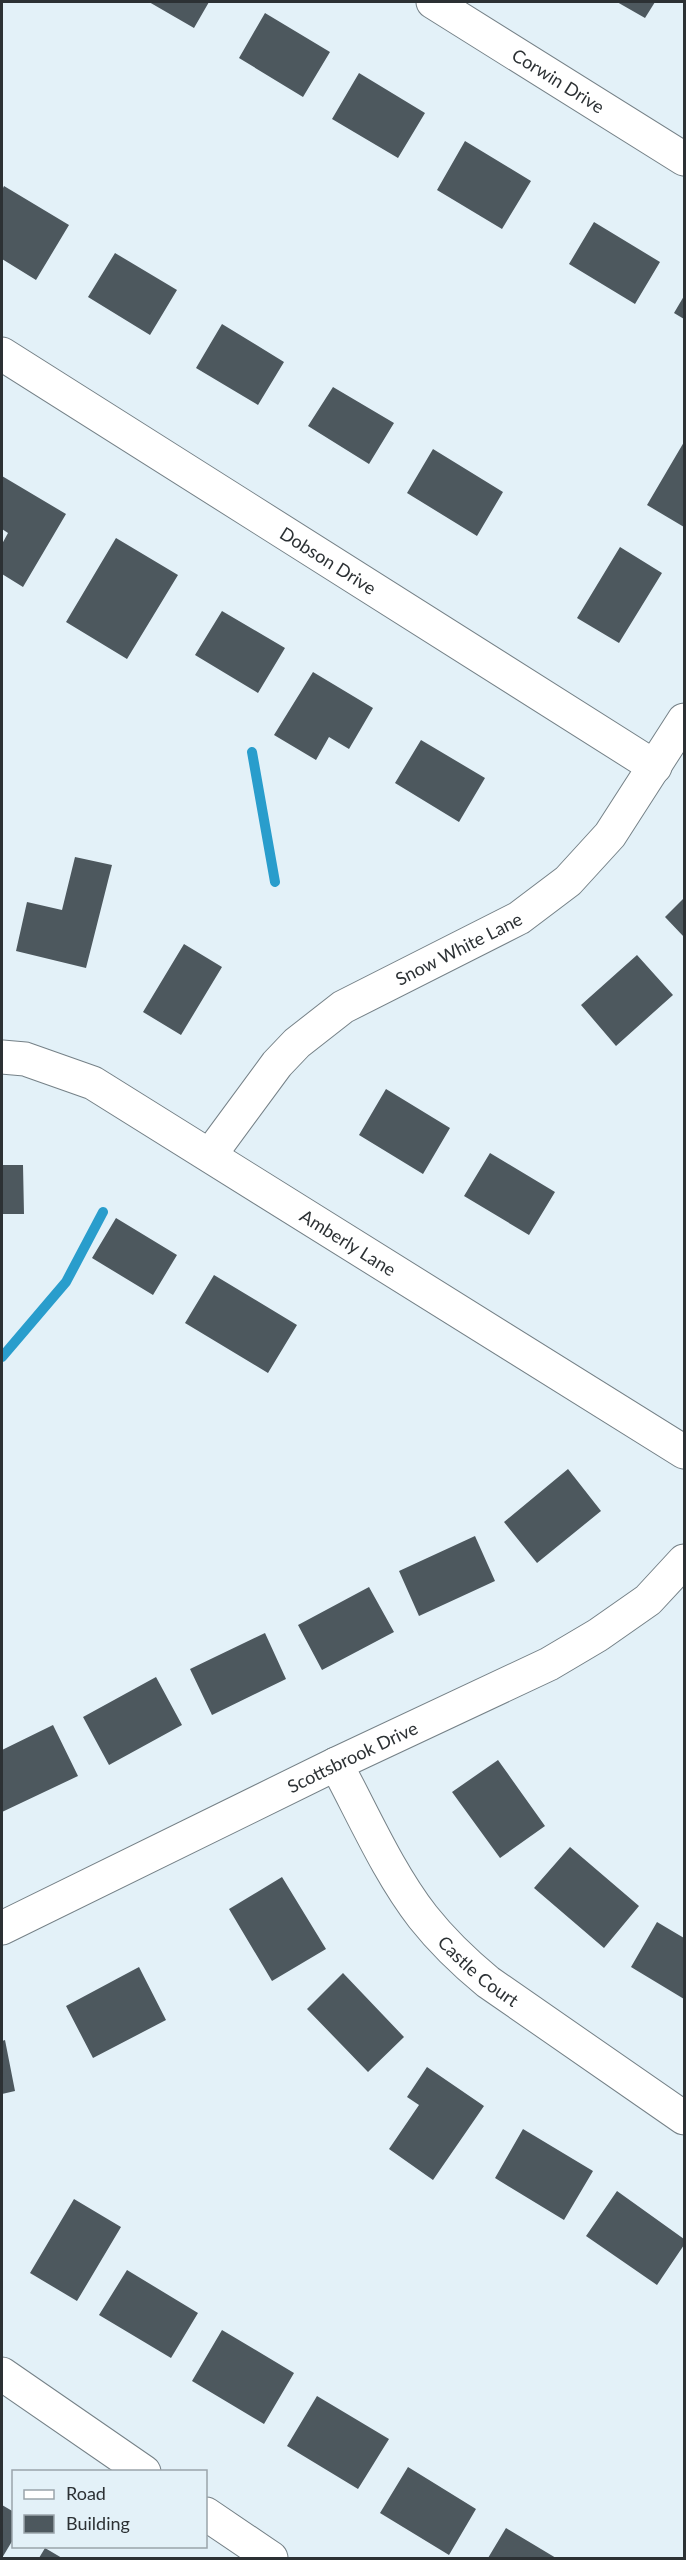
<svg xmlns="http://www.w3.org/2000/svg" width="686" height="2560" font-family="Lato,sans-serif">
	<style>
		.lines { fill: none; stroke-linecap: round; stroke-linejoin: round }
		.stream { stroke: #299dcc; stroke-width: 10 }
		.building { fill: #4d585e }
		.minor-casing { stroke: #758187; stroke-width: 35 }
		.minor { stroke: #fff; stroke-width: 33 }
		.labels { text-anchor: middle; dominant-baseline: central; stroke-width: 6; stroke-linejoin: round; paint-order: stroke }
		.street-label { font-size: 18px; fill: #2c3134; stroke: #e3f1f8 }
	</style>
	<rect width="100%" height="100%" fill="#e3f1f8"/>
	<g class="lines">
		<!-- stream -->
		<path class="stream" d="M252,752L275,882
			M2,1357L66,1282L103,1212"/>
	</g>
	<!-- building -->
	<path class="building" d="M149,2H209L194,28Z
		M617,2H655L645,18Z
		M265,13L330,52L303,97L239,58Z
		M359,73L425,113L398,158L332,119Z
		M465,141L531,181L502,229L437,190Z
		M4,186L69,225L36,280L2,259V190Z
		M594,222L660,262L635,304L569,264Z
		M115,253L177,290L150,335L88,297Z
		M684,296V319L674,313Z
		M222,324L284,362L258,405L196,368Z
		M333,387L394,423L369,464L308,426Z
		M684,442V527L647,505Z
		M433,449L503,492L477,536L407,493Z
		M2,476L66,514L23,587L2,574V544L8,533L2,529Z
		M116,538L178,575L127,659L66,622Z
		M620,547L662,573L619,643L577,618Z
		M222,611L285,648L258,693L195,655Z
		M313,672L373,708L349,749L329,737L316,760L274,735Z
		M421,740L485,778L459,822L395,783Z
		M75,857L112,865L86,968L16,951L27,902L62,910Z
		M684,898V937L665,917Z
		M184,944L222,967L181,1035L143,1012Z
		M637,955L673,995L616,1046L581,1005Z
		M386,1089L450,1128L423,1174L359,1135Z
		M490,1153L555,1192L529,1235L464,1196Z
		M2,1165H23L24,1214H2Z
		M116,1218L177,1255L153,1295L92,1258Z
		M214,1275L297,1325L268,1373L185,1323Z
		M568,1469L601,1511L537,1563L504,1522Z
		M475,1536L495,1581L419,1616L399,1571Z
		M369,1587L394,1632L322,1670L298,1625Z
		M265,1633L286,1679L212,1715L190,1669Z
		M156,1677L182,1725L109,1765L83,1717Z
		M53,1725L78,1776L2,1812V1750Z
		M498,1760L545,1826L500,1858L452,1792Z
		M570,1847L639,1906L604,1948L534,1888Z
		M282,1877L326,1949L272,1981L229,1909Z
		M657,1922L684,1938V1999L631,1967Z
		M139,1967L166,2020L93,2058L66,2006Z
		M343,1973L404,2037L368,2072L307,2009Z
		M5,2040L15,2091L2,2094V2041Z
		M427,2067L484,2106L433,2180L389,2149L419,2105L407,2097Z
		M523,2129L593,2171L564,2220L495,2178Z
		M617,2191L684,2239V2245L657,2285L586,2236Z
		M74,2199L121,2227L77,2301L30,2273Z
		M127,2270L198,2313L171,2358L99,2315Z
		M222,2330L294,2373L264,2424L192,2381Z
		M317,2396L389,2439L358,2489L287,2446Z
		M408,2467L476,2509L449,2555L380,2513Z
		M2,2505L14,2512V2538L2,2558Z
		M506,2528L556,2558H488Z
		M45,2548L62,2558H39Z"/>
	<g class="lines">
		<!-- minor casing -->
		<g class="minor-casing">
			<g id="minor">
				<path id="s1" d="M433,2L684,159"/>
				<path id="s2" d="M2,354L655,767"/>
				<path id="s3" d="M2,1057L25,1059L93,1083L684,1452"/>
				<path id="s4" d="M210,1155L277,1064L297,1043L343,1007L519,918L568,881L610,835L684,720"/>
				<path id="s5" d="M336,1764C363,1814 388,1872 423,1917C442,1941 465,1963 488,1982L684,2118"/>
				<path id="s6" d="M2,1928L336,1764L549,1664L598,1635L648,1600L684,1561"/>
				<path d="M2,2374L144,2472"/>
				<path d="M206,2514L271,2558"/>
			</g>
		</g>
		<!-- minor -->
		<use href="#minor" class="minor"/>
	</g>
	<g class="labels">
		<!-- street labels -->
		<g class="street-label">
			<text stroke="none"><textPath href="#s1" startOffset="148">Corwin Drive</textPath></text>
			<text stroke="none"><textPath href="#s2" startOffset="386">Dobson Drive</textPath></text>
			<text stroke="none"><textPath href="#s4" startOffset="330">Snow White Lane</textPath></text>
			<text stroke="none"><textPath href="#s3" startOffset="396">Amberly Lane</textPath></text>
			<text stroke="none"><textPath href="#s6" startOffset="390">Scottsbrook Drive</textPath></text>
			<text stroke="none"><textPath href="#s5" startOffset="254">Castle Court</textPath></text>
		</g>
	</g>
	<!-- border -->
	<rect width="686" height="2560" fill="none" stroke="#2c3134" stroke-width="6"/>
	<!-- legend -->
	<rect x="12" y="2470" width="195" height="78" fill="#e3f1f8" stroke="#9aa4aa" stroke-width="1.5"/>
	<rect x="24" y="2490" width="30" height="9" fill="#ffffff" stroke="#9aa4aa" stroke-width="1.5"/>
	<text x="66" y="2500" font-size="18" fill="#2c3134">Road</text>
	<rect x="24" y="2515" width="30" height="18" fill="#4d585e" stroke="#9aa4aa" stroke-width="1.5"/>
	<text x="66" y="2530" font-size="18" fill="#2c3134">Building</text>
</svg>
